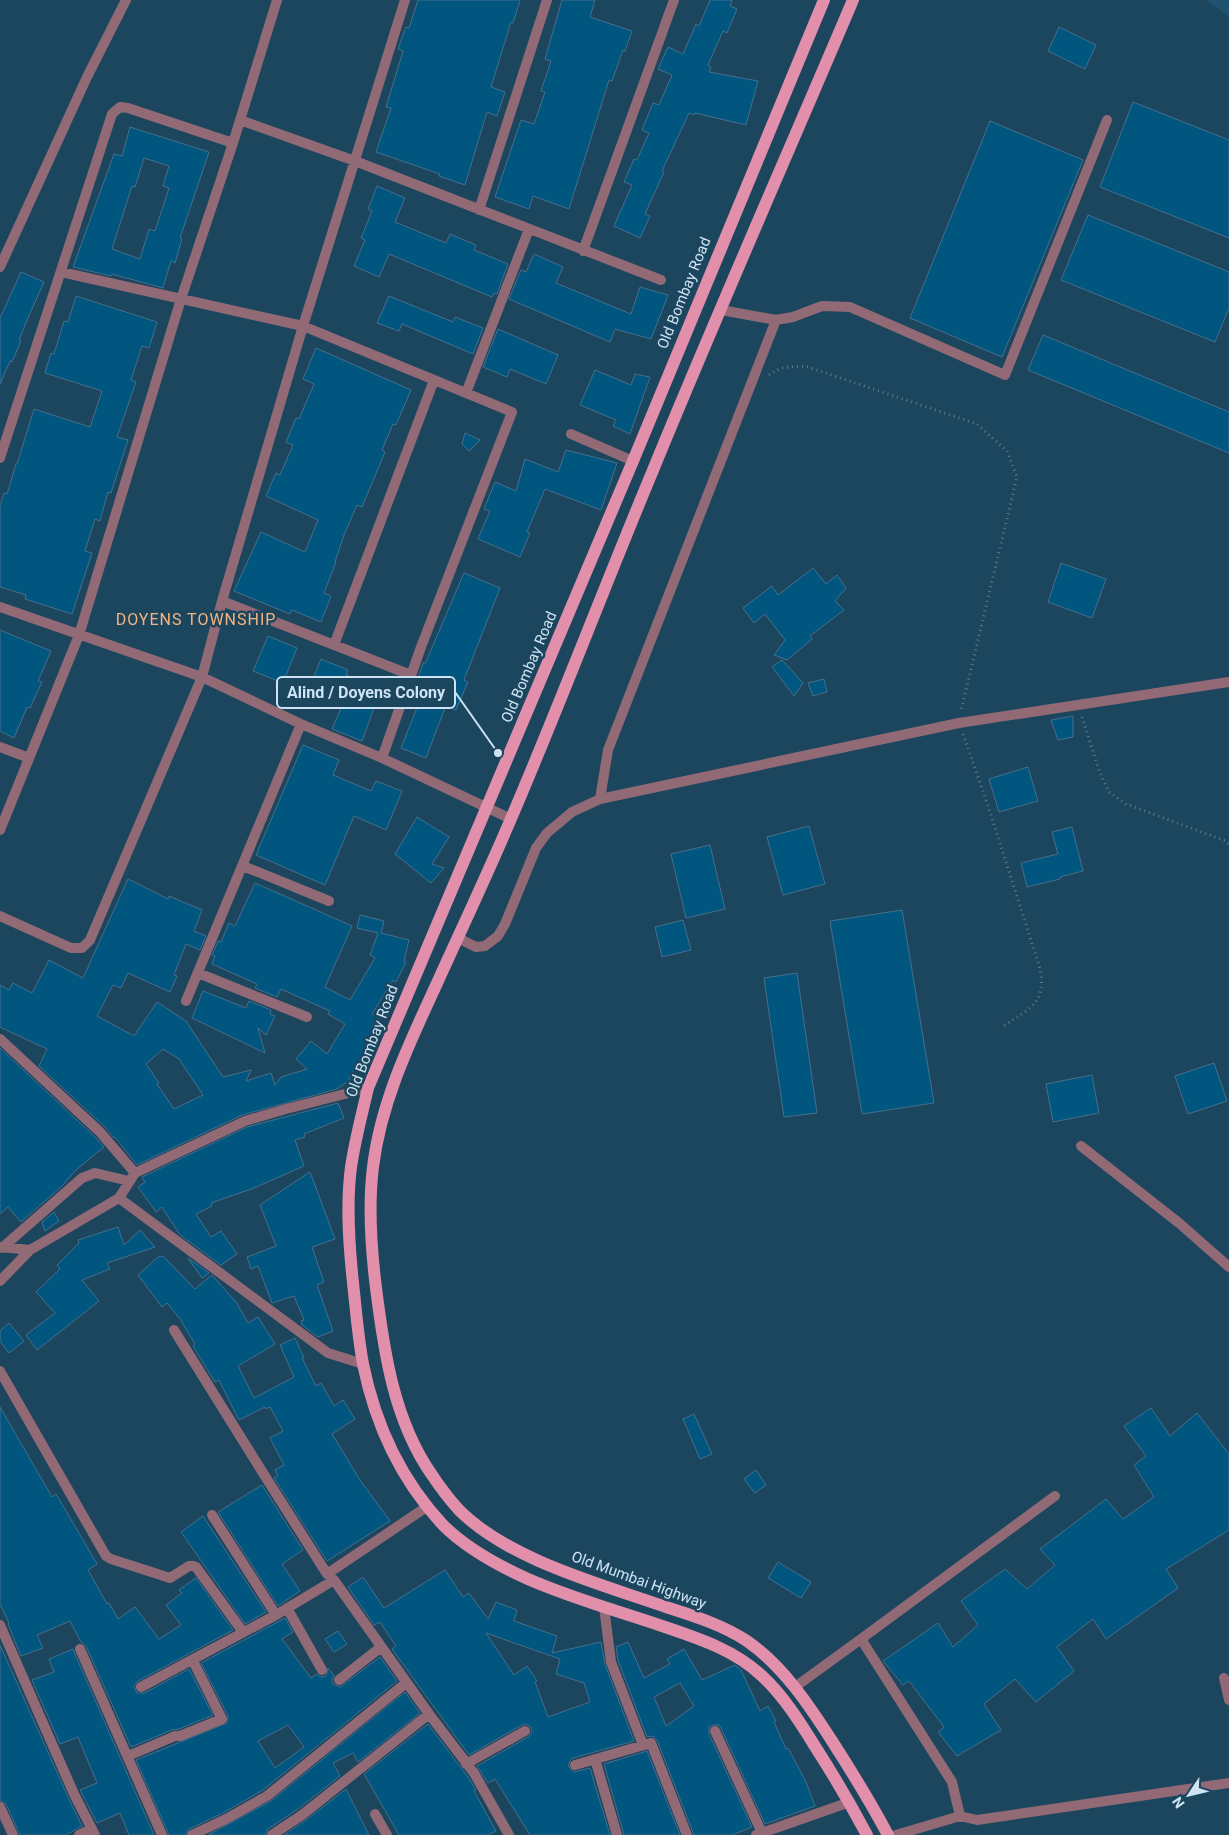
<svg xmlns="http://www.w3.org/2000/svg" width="1229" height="1835" font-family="Roboto,sans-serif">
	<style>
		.built { fill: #20516f }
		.building { fill: #015680; stroke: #476f8b; fill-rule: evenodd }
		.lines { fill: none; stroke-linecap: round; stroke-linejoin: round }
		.path { stroke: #597c92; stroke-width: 3; stroke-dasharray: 1 4; stroke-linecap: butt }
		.lane { stroke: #926a76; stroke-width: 10 }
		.street { stroke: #926a76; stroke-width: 10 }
		.primary { stroke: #e18faa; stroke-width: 12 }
		.labels { text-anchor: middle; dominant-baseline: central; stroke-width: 5; stroke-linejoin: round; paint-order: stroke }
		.street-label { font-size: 15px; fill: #cee4f4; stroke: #1c455e }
		.neighbourhood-label { font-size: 16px; letter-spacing: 1px; fill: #f4b480; stroke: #1c455e }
		.leader { fill: none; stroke: #cee4f4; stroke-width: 2 }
		.callout-dot { fill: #cee4f4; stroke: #1c455e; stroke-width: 2 }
		.callout { fill: #1c455e; stroke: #cee4f4; stroke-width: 2 }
		.callout-label { font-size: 16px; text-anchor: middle; font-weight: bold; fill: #cee4f4 }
	</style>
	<rect width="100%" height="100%" fill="#1c455e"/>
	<!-- built -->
	<path class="built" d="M1206,0H1229V17Z"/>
	<!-- building -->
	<path class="building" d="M418,0H520L513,23L511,22L491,87L505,92L497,116L487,112L465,185L439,176L440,174L376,152L391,108L386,107L403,51L398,49L406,27L409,28Z
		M562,0H595L590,17L632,31L625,51L623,50L612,81L609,80L569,209L533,196L529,209L495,197L521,120L534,124L545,92L541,91L551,61L545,59Z
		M710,0H732L730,6L737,9L727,33L723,31L708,65L711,67L709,72L758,81L746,125L695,113L694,115L689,113L662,171L664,172L645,214L650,216L640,238L614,226L632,185L624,182L634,159L637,160L649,133L642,130L653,103L659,105L672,75L658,69L668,47L683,54L696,24L699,26Z
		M1059,27L1096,45L1085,69L1048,51Z
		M1133,102L1229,140V238L1100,187Z
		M990,121L1083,160L1002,357L910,318Z
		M130,127L209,152L180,238L182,239L175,263L171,261L163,288L112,274L111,276L73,267L114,154L122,156ZM144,158L169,166L163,186L169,188L155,231L149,229L140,259L112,249L132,186L135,187Z
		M377,186L405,198L395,222L446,243L450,234L476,245L474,250L508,264L497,294L494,293L492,297L389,254L379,277L354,266L365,240L361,238L372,211L368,209Z
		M1088,215L1229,272V308L1215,342L1061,280Z
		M534,254L563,267L556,283L631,314L640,287L668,295L651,339L615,329L610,342L509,299L521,270L526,272Z
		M21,272L44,282L27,320L19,340L21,341L12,362L10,361L0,384V318Z
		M76,296L157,322L149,348L142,346L131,380L136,382L117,437L128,440L111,493L108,492L100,521L95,519L85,551L92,553L72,614L25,599L26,595L0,587V506L4,493L7,494L16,464H17L34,409L90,427L102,391L45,373L51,353L54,354L64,321L68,322Z
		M389,296L453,322L455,317L483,328L473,354L402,324L399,331L377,323Z
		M498,329L558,355L546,384L510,369L507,377L483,367Z
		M1043,335L1229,412V453L1028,370Z
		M316,348L411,390L396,425L393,424L382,450L385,452L362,507L357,505L344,535L335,562H336L324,593L331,596L321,622L292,610L290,614L234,591L261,532L305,552L318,520L266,496L276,473L280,475L293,445L286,442L296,418L299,419L314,384L303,379Z
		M595,370L631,385L635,374L650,377L630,434L613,426L616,420L580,405Z
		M465,433L480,440L469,451L462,444Z
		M566,450L617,463L601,510L545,489L527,532L530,533L520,557L478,539L490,511L484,509L495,482L516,491L525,459L558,472Z
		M1061,563L1106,579L1092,618L1048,602Z
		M813,568L826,584L837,575L846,588L835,601L844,610L810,636L812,639L787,660L774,655L785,640L765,614L754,623L743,608L772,586L778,595Z
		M464,573L500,588L464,680L468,682L456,710L446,705L426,758L401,748L422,695L413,691L420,672L423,663L425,664Z
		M0,630L51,651L38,681L42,682L30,708L27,707L14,738L0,731Z
		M268,636L297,648L283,683L253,671Z
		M321,659L348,670L346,675L381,689L362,741L332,729L343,704L309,689Z
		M782,660L803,683L794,696L772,667Z
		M824,679L827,692L813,696L808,683Z
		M1073,716V737L1058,740L1051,720Z
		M303,745L339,760L333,775L371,791L376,781L402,791L386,830L354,816L325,885L256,855Z
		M1028,767L1038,801L999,812L989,779Z
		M417,817L449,837L432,864L444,868L431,883L395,854Z
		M809,826L825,884L783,895L767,837Z
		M1072,827L1083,871L1060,877V879L1027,887L1021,863L1058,854L1052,832Z
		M710,845L725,909L686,918L671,854Z
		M128,879L168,899L169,896L202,910L194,931L206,936L200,950L186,944L174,975L177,976L170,992L128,973L121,988L113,985L97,1016L134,1036L157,1002L186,1021L223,1077L251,1070L246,1081L271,1073L275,1085L281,1077L307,1069L296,1059L311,1041L327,1054L345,1024L328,1014L330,1011L281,989L277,997L255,988L257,984L212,964L215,956L212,955L218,941L221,942L229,923L235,926L255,883L352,926L325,987L350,1000L375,958L370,955L378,933L357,928L360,915L384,921L381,933L409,940L404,961L406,962L396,982L393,980L372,1014L380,1019L368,1041L370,1042L349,1078L350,1080L337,1089L242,1115L137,1165L115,1137L114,1138L105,1127L39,1066L47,1049L0,1027V985L9,990L13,983L32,993L49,960L83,978ZM163,1049L179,1059L203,1095L174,1109L157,1084L159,1083L146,1064Z
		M902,910L934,1103L862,1114L830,921Z
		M683,920L691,950L662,957L655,927Z
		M797,973L817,1113L784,1117L764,978Z
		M203,991L246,1008L249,1001L271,1010L270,1014L275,1016L266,1035L258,1028L265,1053L192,1018Z
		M0,1048L95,1137L104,1147L77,1169L62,1186L21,1222L8,1207L0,1214Z
		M1214,1063L1227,1101L1188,1114L1175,1076Z
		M1092,1075L1099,1113L1053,1122L1046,1084Z
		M338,1103L344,1118L304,1134L305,1137L295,1140L304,1166L254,1188L211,1203L212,1206L196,1214L211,1237L221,1231L237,1254L221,1265L180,1235L162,1207L156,1212L138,1187L145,1182L142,1177L247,1127Z
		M310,1172L335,1239L312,1247L324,1282L317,1285L333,1331L318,1337L302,1325L301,1321L304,1320L294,1296L272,1303L258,1266L251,1269L247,1257L276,1246L260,1205Z
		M54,1212L59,1221L45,1231L42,1222Z
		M118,1227L124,1245L140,1230L155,1247L107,1263L110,1269L82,1280L99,1301L37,1350L26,1335L55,1313L36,1292L60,1269L57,1265L79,1243L78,1240Z
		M163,1256L195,1289L212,1275L236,1302L248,1323L258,1317L275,1344L238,1366L254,1398L294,1377L280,1345L295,1338L304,1358H302L316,1386L321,1383L334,1406L343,1400L355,1419L332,1434L360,1480L390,1521L327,1561L274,1478L278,1476L275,1470L284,1465L270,1438L283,1431L270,1407L266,1409L265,1407L239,1420L219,1380L215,1382L193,1346L195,1344L180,1319L167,1303L162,1307L138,1275L158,1257Z
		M188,1258L209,1273L202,1278Z
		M9,1323L24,1341L9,1353L0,1341V1331Z
		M0,1407L52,1497L56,1494L97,1564L88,1570L107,1604L109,1603L118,1619L135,1607L159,1639L181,1625L166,1605L182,1593L179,1590L196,1578L233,1630L138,1681L134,1686L137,1693H144L189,1669L213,1715L179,1729L172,1730L131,1747L86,1646L81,1642L70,1621L37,1635L43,1648L21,1656L8,1624L9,1623L0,1604Z
		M1151,1408L1170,1436L1197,1413L1229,1454V1530L1166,1569L1178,1588L1106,1639L1093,1619L1057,1647L1074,1671L1036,1702L1015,1679L984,1704L1001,1730L957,1756L938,1732L944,1727L909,1681L903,1685L883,1661L938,1623L953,1647L978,1625L961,1601L1005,1569L1027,1589L1055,1565L1040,1549L1106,1499L1123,1519L1154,1497L1134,1465L1146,1456L1124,1426Z
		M694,1414L712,1454L700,1459L683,1419Z
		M756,1470L766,1485L755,1493L744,1479Z
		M262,1485L303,1550L282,1564L300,1591L278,1606L218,1512Z
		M203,1516L266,1612L245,1624L181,1532Z
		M778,1562L811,1582L801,1598L768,1578Z
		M445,1570L463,1597L469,1593L488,1619L496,1602L517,1610L514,1621L557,1636L552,1653L601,1642L605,1664L634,1741L573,1758L570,1761L568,1766L574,1772L590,1768L610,1835H530L495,1779L488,1783L477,1766L528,1737L532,1732L531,1727L526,1724L522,1725L469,1755L392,1649L396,1646L380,1622L374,1625L348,1587L363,1577L384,1608ZM486,1633L560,1659L556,1674L584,1683L590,1702L548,1717L535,1682L537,1681L527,1666L514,1675Z
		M285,1618L293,1632L282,1639L311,1678L317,1674L321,1677L326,1676L328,1668L334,1676L332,1680L333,1684L340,1687L380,1657L397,1681L263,1790L223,1813L189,1829L185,1835H169L136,1760L227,1723L228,1716L201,1663ZM288,1725L304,1747L275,1768L258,1741Z
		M338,1631L347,1644L334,1652L325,1639Z
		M628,1642L644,1678L670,1664L667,1659L684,1649L702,1680L735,1665L741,1670L760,1711L768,1706L776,1721L774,1722L786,1749L788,1748L806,1782L815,1806L765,1824L721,1728L719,1725H713L709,1727V1734L752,1827L732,1835H694L657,1740L653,1736L647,1737L618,1660L616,1647ZM680,1683L694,1706L666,1726L654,1697Z
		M0,1645L68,1797L82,1826L66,1835H20L6,1804L0,1800Z
		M73,1649L74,1652L154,1835H129L120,1813L97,1823L80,1790L97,1783L78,1737L60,1744L32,1680L54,1672L49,1659Z
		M405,1692L420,1713L358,1762L353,1753L333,1763L340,1776L298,1809L268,1829L265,1835H208L271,1801Z
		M428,1724L468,1777L476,1790L474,1791L496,1831L487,1835H399L364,1774Z
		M647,1751L680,1835H624L604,1764Z
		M346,1789L369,1835H284L306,1820Z"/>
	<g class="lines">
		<!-- path -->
		<path class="path" d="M769,375L781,368L805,366L977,424L1007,451L1017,477L961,711
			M1082,717L1100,773L1109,792L1126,804L1226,841L1229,844
			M963,734L987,803L1039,965C1048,1004 1031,1007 1002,1027"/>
		<!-- lane -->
		<path class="lane" d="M721,310L776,320L793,317L822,306L850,307L1005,375L1107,120
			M600,799L608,750L776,320
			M458,938L476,947L485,946L498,936L505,924L536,848L547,833L572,812L600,799L959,723L1229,682
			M1081,1146L1179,1223L1229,1267
			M861,1639L1055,1496
			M1224,1678L1229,1700
			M795,1687L861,1639L952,1782L960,1816L896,1835
			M960,1816L977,1820L1229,1783"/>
		<!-- street -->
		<path class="street" d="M240,120L355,161L661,280
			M479,210L547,0
			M583,251L674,0
			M0,267L87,77L126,0
			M61,272L303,326L512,412L421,647L382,758
			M466,393L529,229
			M571,434L633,461
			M0,458L112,114L120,107L128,108L233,143
			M222,601L411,675
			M0,607L202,677L301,724L382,758L511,819
			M334,645L434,380
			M0,747L29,758
			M0,830L79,635L181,299L233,143L277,0
			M243,866L329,901
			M0,916L71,948H82L90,940L202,677L222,601L303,326L405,0
			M198,973L307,1017
			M186,1001L301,724
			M0,1039L100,1132L135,1173
			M119,1198L135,1173L245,1121L286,1109L368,1088
			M0,1247L30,1250L119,1198L328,1353L363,1364
			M2,1248L82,1178L95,1173L129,1181
			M0,1281L30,1250
			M174,1330L263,1473L327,1574L334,1580L429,1714L474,1773L509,1835
			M0,1371L106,1556L111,1559L170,1578L189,1566H193L196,1567L243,1632
			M212,1515L276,1615
			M327,1574L428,1506
			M604,1607L611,1662L643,1745
			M287,1608L322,1670
			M0,1625L74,1794L95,1835
			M80,1649L162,1835
			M339,1680L381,1647
			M141,1687L276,1615L334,1580
			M715,1731L763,1835
			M128,1756L175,1736H180L222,1719L193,1661
			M595,1759L617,1835
			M466,1764L525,1731
			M575,1765L651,1743L687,1835
			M0,1807L13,1835
			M375,1814L387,1835
			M79,1835L91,1829
			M192,1835L226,1819L267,1796L406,1683
			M272,1835L302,1815L429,1714
			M756,1835L850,1802"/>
		<!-- primary -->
		<path class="primary" d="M824,0L633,461L368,1088C362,1114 355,1140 351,1167C346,1205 349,1245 353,1283C356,1310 358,1337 363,1364C375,1423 401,1480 443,1525C466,1548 499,1566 528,1579C571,1598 618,1611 662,1626C697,1638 733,1649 761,1675C783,1695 800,1722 816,1748C834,1776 851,1805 867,1835
			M853,0C786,158 716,316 651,475C603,590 559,707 510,821C487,875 462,928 438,981C410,1042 381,1101 373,1167C368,1207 371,1248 376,1288C384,1352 394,1421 432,1475C440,1487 449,1499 459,1510C509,1560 600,1584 666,1607C694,1616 723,1625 747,1641C783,1666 809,1705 832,1741C852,1772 871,1803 888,1835"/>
	</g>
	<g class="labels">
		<!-- street labels -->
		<g class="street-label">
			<text transform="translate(684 293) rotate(-68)">Old Bombay Road</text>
			<text transform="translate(529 667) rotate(-67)">Old Bombay Road</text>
			<text transform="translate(372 1041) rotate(-69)">Old Bombay Road</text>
			<text transform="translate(639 1580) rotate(20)">Old Mumbai Highway</text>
		</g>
		<!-- neighbourhood labels -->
		<g class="neighbourhood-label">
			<text x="196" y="619">DOYENS TOWNSHIP</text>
		</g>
	</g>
	<!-- callouts -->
	<path class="leader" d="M498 753L455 692"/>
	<circle class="callout-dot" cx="498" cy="753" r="5"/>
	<rect class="callout" x="277" y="677" width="178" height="31" rx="5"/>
	<g class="callout-label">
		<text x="366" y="698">Alind / Doyens Colony</text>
	</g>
	<!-- north arrow -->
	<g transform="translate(1189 1795) rotate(235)" stroke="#1c455e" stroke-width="4" paint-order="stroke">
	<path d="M0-4L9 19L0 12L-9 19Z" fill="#cee4f4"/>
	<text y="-8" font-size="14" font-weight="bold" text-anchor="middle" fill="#cee4f4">N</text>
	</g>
</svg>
